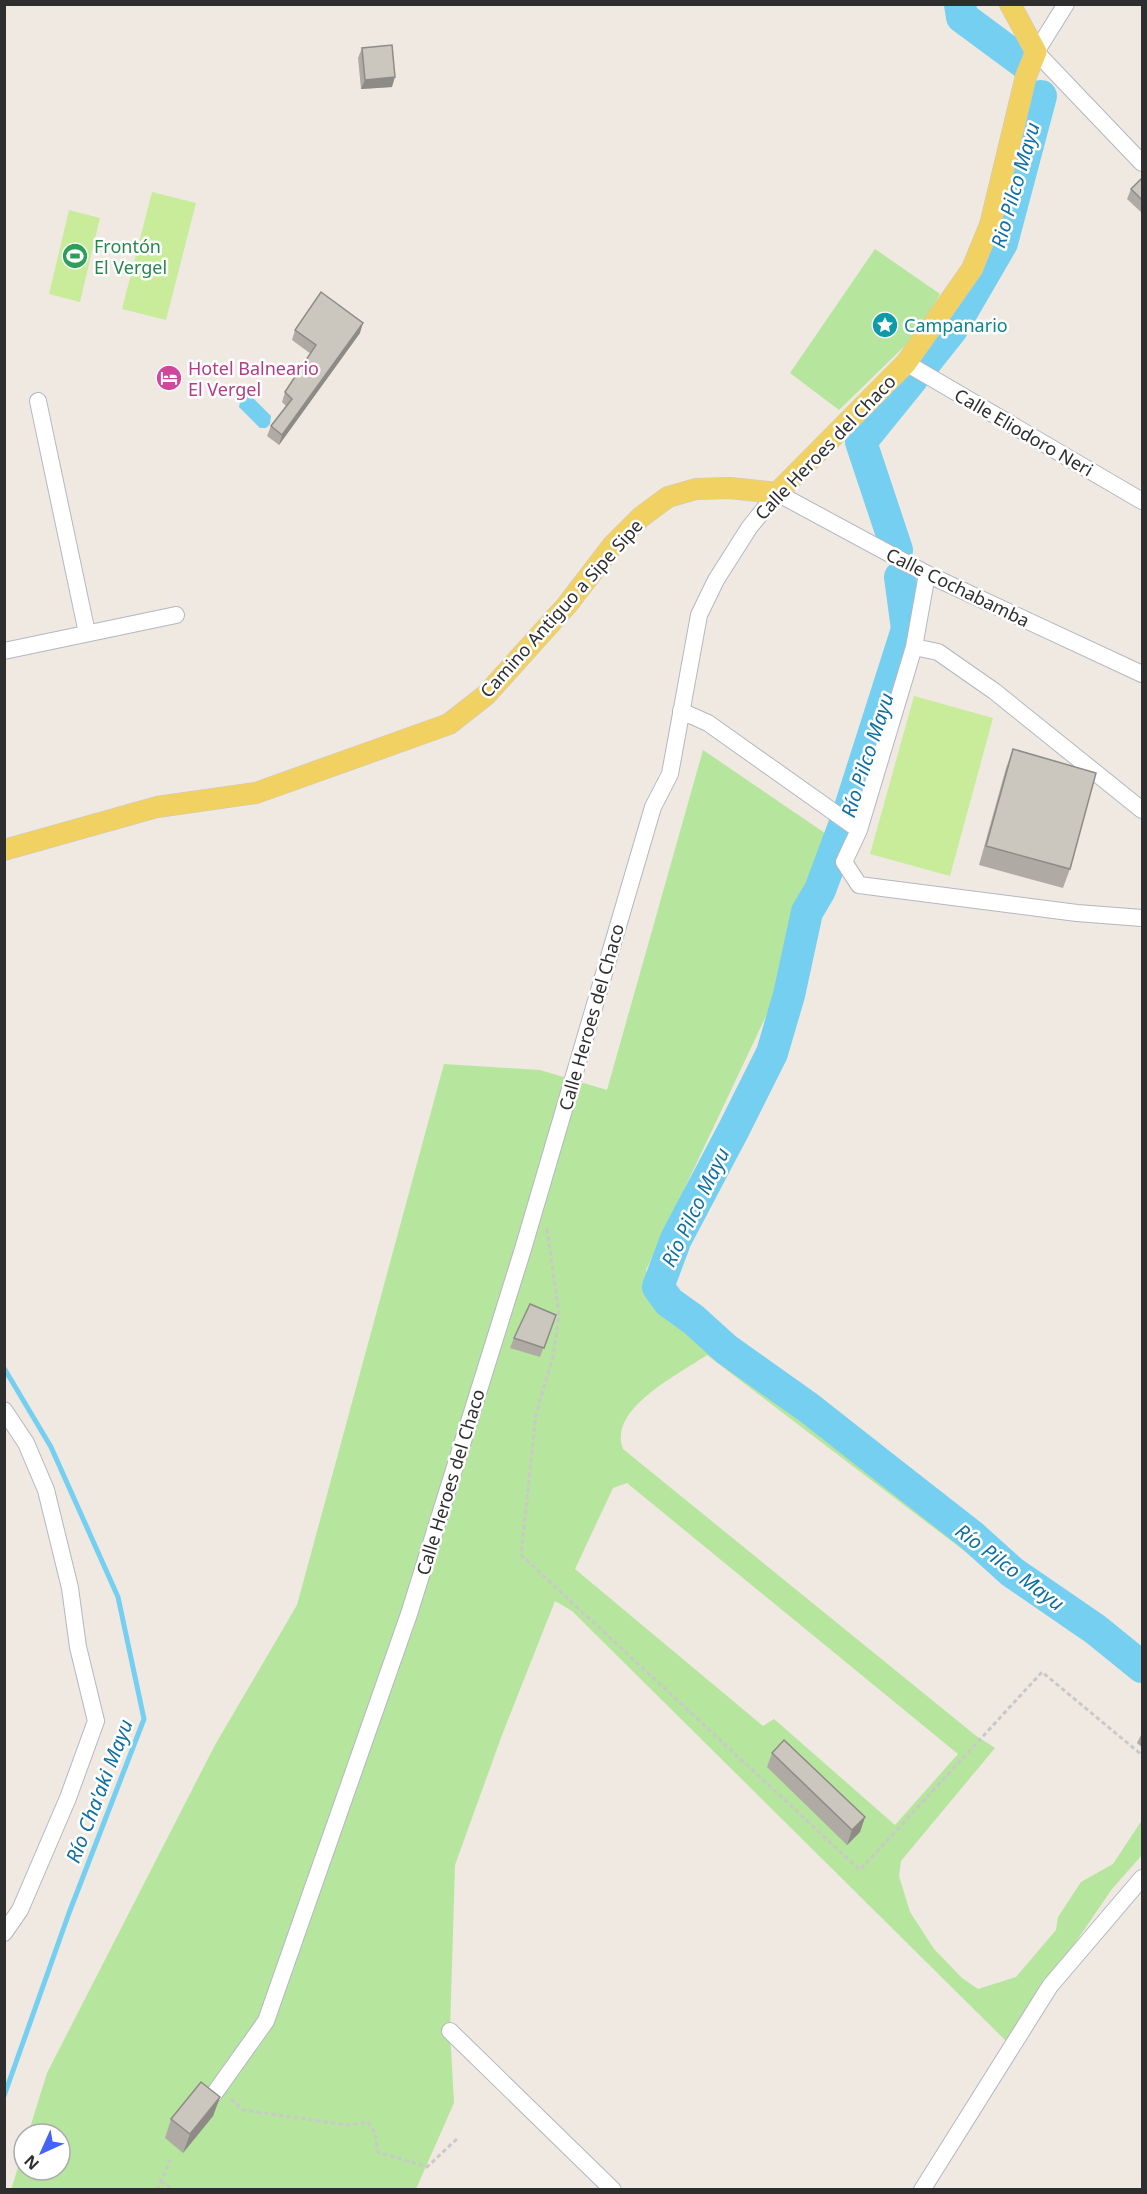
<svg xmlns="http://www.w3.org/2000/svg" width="1147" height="2194" font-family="'Noto Sans',sans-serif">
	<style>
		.green { fill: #b6e59e; fill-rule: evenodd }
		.pitch { fill: #c9ec9a }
		.water { fill: #75cff0 }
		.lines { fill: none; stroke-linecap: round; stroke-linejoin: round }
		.stream { stroke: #75cff0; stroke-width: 5 }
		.river { stroke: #75cff0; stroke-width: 32 }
		.minor-casing { stroke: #b4b7c1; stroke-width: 18 }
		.major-casing { stroke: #c9c9c9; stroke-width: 22 }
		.path { stroke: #c9c9c9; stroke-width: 3; stroke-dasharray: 4.5 3; stroke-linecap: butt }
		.minor { stroke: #fff; stroke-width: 16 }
		.major { stroke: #f2d163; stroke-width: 21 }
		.wall { fill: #afaba4 }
		.shaded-wall { fill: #8e8b86 }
		.building { fill: #cbc7bf; stroke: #8e8b86; stroke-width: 1.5 }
		.labels { text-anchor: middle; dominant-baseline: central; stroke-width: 5; stroke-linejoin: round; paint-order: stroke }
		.leisure-label { font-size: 18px; fill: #27864d; stroke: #fff; text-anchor: start }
		.culture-label { font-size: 18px; fill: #0d838f; stroke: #fff; text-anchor: start }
		.hotel-label { font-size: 18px; fill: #b23c85; stroke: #fff; text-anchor: start }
		.street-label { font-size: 18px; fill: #2e2e2e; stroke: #fff }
		.water-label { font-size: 20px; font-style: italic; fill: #0d6fa3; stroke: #fff }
	</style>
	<rect width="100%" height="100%" fill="#efe9e1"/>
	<!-- green -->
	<path class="green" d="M875,249L940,294L916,335L839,410L790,373Z
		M703,750L838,842L767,1014L646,1270L650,1285L694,1320L726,1349L809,1408L884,1467L971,1535L1012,1572L1095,1629L1072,1633L707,1355C682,1372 622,1402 621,1436C620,1440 622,1445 623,1449L975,1735L995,1748L901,1861L899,1876L910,1912L934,1949L962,1978L978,1989L1016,1977L1056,1930L1058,1917L1081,1882L1113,1864L1142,1820V1855L1112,1889L1007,2042L572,1611L555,1601L502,1735L455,1865L450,2031L454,2103L416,2189L11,2190L24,2148V2170H60V2134H28L47,2073L215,1745L297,1605L444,1064L540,1070L607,1090ZM627,1483L958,1754L895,1825L774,1719L763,1726L575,1569L613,1488Z"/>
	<!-- pitch -->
	<path class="pitch" d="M152,192L196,203L166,320L122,309Z
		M69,210L100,218L80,302L49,294Z
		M914,696L993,718L950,876L870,854Z"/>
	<!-- water -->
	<path class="water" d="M250,395L271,416L270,424L266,428H260L239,407L241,397Z"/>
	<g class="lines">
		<!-- stream -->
		<path class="stream" d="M4,1368L51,1447L118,1597L144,1719L69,1913L4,2096"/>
		<!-- river -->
		<path class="river" d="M960,4L962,17L1023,62
			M925,363L952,329L1002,243L1041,96
			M897,550L861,442L912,379
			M900,577L907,629L846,820L820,890L807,912L789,995L772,1053L734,1129L676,1239L658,1287L669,1302L694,1320L726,1349L809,1408L884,1467L971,1535L1012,1572L1095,1629L1142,1667"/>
		<!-- minor casing -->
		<g class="minor-casing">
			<path id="minor" d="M1066,4L1036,52L1142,163
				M906,363L1142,501
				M38,401L87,633
				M927,574L914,647L859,830L844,862L859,885L1077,913L1142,918
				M914,647L938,652L994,691L1142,810
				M4,651L176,615
				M681,711L708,723L859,830
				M4,1410L26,1443L46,1490L70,1588L78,1647L96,1721L68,1798L20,1910L4,1933
				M450,2031L613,2190
				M214,2094L266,2021L409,1614L523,1249L653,807L670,774L699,615L716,580L749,528L777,493L927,574L1142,674
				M922,2190L1050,1986L1142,1878"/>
		</g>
		<!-- major casing -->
		<g class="major-casing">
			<path id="major" d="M4,850L157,807L256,793L449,724L486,695L567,605L613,545L641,517L668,497L696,489L730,488L777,493L906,363L972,269L990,225L1026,76L1036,52L1010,4"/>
		</g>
		<!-- path -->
		<path class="path" d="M547,1229L559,1314L553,1357L536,1414L521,1555L860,1870L1042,1672L1142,1755
			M231,2099L243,2110L347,2125L368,2122L375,2133L378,2152L427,2167L459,2137
			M161,2181L173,2190
			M157,2190L170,2160"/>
		<!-- minor -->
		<use href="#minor" class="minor"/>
		<!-- major -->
		<use href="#major" class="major"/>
	</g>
	<!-- wall -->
	<path class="wall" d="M362,48L392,87L361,89L358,58Z
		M1143,177V214L1127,199L1131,189Z
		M295,330L360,333L279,445L267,436L271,426L286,406L282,402L285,392L311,354L292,340Z
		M1013,749L1070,869L1063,888L979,865L1006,768Z
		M556,1315L540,1357L510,1348L514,1338Z
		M1143,1731V1748L1137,1743Z
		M772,1753L865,1817L860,1832L847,1845L767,1767Z
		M220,2097L213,2116L183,2153L165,2138L171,2119Z"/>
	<!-- shaded-wall -->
	<path class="shaded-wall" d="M395,77L392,87L361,89L365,80Z
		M363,323L360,333L279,445L282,435Z
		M865,1817L860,1832L847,1845L852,1830Z
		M220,2097L213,2116L183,2153L190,2134Z"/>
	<!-- building -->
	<path class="building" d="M392,45L395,77L365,80L362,48Z
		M1143,177V201L1131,189Z
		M321,292L363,323L282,435L271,426L292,399L285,392L316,345L295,330Z
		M1013,749L1096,773L1070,869L986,846Z
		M530,1304L556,1315L544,1348L514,1338Z
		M784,1740L865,1817L852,1830L772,1753Z
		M201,2082L220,2097L190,2134L171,2119Z"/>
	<!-- icons -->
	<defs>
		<g id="stadium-disc" transform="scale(1.35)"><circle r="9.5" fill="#2e9e5b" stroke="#fff"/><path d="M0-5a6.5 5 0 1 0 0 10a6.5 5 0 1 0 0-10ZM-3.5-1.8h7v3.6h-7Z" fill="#fff"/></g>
		<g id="sight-disc" transform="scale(1.35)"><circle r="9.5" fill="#0f9aa8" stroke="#fff"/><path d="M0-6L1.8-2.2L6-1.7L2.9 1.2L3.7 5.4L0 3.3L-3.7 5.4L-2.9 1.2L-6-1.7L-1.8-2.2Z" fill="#fff"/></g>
		<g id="hotel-disc" transform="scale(1.35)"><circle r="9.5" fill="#d1479c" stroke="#fff"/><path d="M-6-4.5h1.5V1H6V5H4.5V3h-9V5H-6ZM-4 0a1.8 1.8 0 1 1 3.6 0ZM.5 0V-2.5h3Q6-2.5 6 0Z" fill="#fff"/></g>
	</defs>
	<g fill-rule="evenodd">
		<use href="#stadium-disc" x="75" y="256"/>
		<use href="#sight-disc" x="885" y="325"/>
		<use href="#hotel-disc" x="169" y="378"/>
	</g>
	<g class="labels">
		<!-- leisure labels -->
		<g class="leisure-label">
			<text x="94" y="246">Frontón<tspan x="94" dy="21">El Vergel</tspan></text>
		</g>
		<!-- culture labels -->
		<g class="culture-label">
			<text x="904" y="325">Campanario</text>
		</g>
		<!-- hotel labels -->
		<g class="hotel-label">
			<text x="188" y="368">Hotel Balneario<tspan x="188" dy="21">El Vergel</tspan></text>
		</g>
		<!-- street labels -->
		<g class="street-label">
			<text transform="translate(1024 432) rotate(30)">Calle Eliodoro Neri</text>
			<text transform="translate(825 447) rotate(-46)">Calle Heroes del Chaco</text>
			<text transform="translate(958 587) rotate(26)">Calle Cochabamba</text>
			<text transform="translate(561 608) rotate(-48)">Camino Antiguo a Sipe Sipe</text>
			<text transform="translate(591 1017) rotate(-74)">Calle Heroes del Chaco</text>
			<text transform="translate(450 1482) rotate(-73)">Calle Heroes del Chaco</text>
		</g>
		<!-- water labels -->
		<g class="water-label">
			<text transform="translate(1015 185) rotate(-74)">Rio Pilco Mayu</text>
			<text transform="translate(867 755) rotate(-72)">Río Pilco Mayu</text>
			<text transform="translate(695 1207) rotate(-64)">Río Pilco Mayu</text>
			<text transform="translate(1010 1567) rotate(37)">Río Pilco Mayu</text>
			<text transform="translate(99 1791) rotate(-69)">Río Cha'aki Mayu</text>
		</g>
	</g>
	<!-- border -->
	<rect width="1147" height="2194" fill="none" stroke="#2e2e2e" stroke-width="12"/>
	<!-- north arrow -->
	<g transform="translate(42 2152) rotate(225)"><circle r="28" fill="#ffffff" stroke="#ababab" stroke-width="1.5"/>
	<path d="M0-4.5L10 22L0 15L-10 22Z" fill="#4264fb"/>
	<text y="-9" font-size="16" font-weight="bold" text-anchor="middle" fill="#2e2e2e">N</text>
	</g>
</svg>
